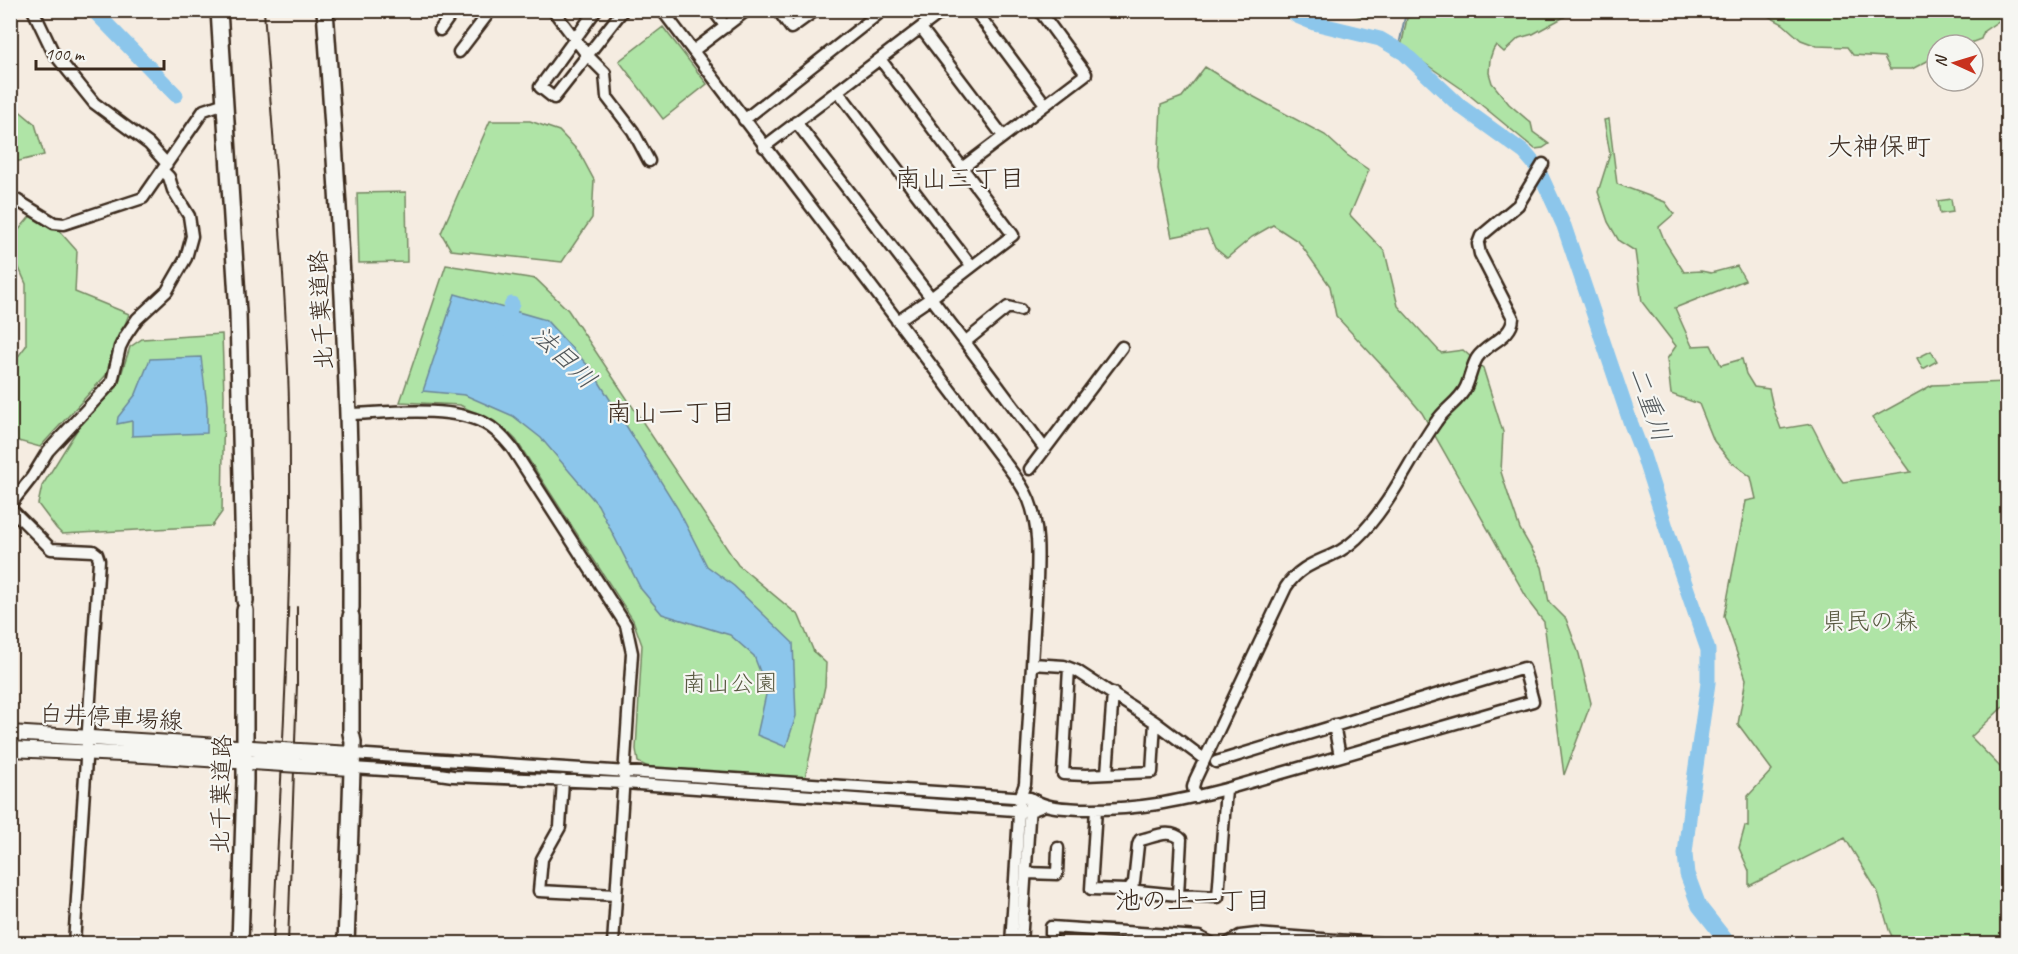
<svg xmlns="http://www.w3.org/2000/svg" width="2018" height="954" font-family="Caveat,'Klee One',sans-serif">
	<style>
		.green { fill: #afe4a6; stroke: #758762; stroke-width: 1.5 }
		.water { fill: #8cc6eb; stroke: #6c8899; stroke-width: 1.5 }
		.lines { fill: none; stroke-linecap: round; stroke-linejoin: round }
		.stream { stroke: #6c8899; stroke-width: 2 }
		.river { stroke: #8cc6eb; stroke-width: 15 }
		.minor-casing { stroke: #3b2a1e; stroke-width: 15 }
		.major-casing { stroke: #3b2a1e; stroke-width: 18 }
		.highway-casing { stroke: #3b2a1e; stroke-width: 20 }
		.minor { stroke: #f6f6f2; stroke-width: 10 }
		.major { stroke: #f6f6f2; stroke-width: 14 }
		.highway { stroke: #f6f6f2; stroke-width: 15 }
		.rail { stroke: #3b2a1e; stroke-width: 2 }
		.major-bridge-casing { stroke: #3b2a1e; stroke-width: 18; stroke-linecap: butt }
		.major-bridge { stroke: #f6f6f2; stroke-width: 14 }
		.labels { text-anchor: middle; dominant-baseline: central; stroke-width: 4.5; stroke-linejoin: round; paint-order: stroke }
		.street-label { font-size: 24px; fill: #3b2a1e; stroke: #f6f6f2 }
		.park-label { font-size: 24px; fill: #585840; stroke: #f6f6f2 }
		.neighbourhood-label { font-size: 26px; fill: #3b2a1e; stroke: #f6f6f2 }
		.water-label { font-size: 26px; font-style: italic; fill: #53595c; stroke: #f6f6f2 }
	</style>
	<rect width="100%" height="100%" fill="#f5ece1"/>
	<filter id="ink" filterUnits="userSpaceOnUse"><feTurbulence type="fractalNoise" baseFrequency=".0167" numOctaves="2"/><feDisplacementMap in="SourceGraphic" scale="12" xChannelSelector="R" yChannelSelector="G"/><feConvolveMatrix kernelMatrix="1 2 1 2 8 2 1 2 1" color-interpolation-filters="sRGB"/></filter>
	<g filter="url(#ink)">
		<!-- green -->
		<path class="green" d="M2007,10V20L2003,18L1984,31L1981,39L1965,45H1937V56L1912,69H1890L1884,57L1853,55L1847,47L1817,46L1801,40L1783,24L1766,15L1764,11Z
			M1338,11H1381L1368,18Z
			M1539,11L1540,13L1545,11H1561L1566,16L1533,34L1519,38L1504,52L1496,45L1493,50L1490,59L1489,73L1492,83L1509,104L1531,123L1533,132L1549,144L1543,148L1535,149L1462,89L1401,47L1407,18L1424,11Z
			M663,27L707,84L663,119L619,61Z
			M1205,67L1245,92L1325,135L1347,155L1369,170L1350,215L1385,252L1398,306L1441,353L1463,350L1483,368L1503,432L1501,472L1509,497L1520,529L1542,567L1549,602L1566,619L1579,654L1591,703L1564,775L1544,622L1531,605L1422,413L1386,370L1336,316L1330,286L1299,242L1273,225L1252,237L1227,258L1215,248L1207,230L1172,237L1158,169L1161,105L1182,97Z
			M10,103L35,124L44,155L11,163Z
			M1609,119L1617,184L1665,202L1674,214L1659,227L1665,242L1684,272L1701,271L1711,273L1737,266L1745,280L1675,308L1692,346L1711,345L1721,365L1742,359L1746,374L1754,387L1769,389L1773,407L1781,429L1811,424C1823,445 1828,463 1843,482L1911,472L1872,418L1932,385L2007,382V703L1971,737L2007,774V792L2004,794L2008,800L2007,943H1895L1889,930L1878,892L1845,838L1749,886V871L1739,848L1745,826L1748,827V796L1772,770L1738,724L1746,679L1724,616L1746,501L1756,499L1751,477L1730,461L1714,441L1699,404L1671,394L1667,359L1676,346L1642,302L1635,251L1619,241L1608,222L1598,192L1610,154L1604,120Z
			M490,121H530L559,131L579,152L594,180L592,218L562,262L451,250L441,233Z
			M406,192L407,262L359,263L357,193Z
			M1951,199L1953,212L1940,214L1938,201Z
			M38,207L77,251L75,292L129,314L106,375L40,447L11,439L10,367L26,346V284L16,261L17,232Z
			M446,265L536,279L568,310L738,565L799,616L814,652L826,663L825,686L805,778L648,767L638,762L636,749L642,645L633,620L516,440L505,429L460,405L400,402Z
			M222,334L224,395L222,512L212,526L62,534L56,528L38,504L42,486L82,422L117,387L130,347L142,339Z
			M1931,351L1937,361L1923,369L1917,358Z"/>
		<!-- water -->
		<path class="water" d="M455,294L546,320L591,369L678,509L707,566L734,586L793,643L796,716L786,747L757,735L767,690L754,656L730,635L662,614L641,589L598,505L541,438L513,416L465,395L423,391Z
			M201,357L207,406V433L132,436V421L117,424L118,417L136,394L150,359Z"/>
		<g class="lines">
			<!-- stream -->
			<path class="stream" d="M1848,10C1865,17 1882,16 1899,10
				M1398,50L1405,17L1420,10"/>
			<!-- river -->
			<path class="river" d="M93,10L176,95
				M1290,10L1297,16L1314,23L1380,39L1404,53L1460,106L1525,153L1537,167L1564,226L1631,424L1643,455L1672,546L1708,650V683L1691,801L1685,854L1687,874L1699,906L1729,944
				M503,329L512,304"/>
			<!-- minor casing -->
			<g class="minor-casing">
				<path id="minor" d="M33,10L53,52L94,103L149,144L167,164
					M553,10L587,55L605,73L607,97L633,131L649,161
					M596,10L540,87L554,98L623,10
					M662,10L1000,456C1010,470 1022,483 1029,500C1039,525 1038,554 1037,580L1025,784L1020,798L1011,944
					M713,10L726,27
					M778,10L791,28L816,10
					M975,10L1045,104
					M921,28L1003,136
					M440,30L454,10
					M693,51L747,10
					M459,52L491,10
					M880,59L1013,235L931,298L897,321
					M838,91L971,266
					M744,120L883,10
					M796,122L965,342L1008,307L1020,310
					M764,147L944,10
					M962,168L1086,74L1039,10
					M10,196L54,223L64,224L143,198L204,110L225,103
					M965,342L1045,449
					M348,414C386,413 450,405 484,423C496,429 504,438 512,448L626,625L632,653L613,944
					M1030,469L1122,347
					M10,505L32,477L48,451L112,382L120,347L126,335L137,319L167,291L186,258L192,236L189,216L173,190L169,177L163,171
					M10,508L51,549L93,551L97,554L99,560L74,944
					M1032,664L1064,666L1077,671L1155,722L1204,759
					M1069,668L1063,774L1086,775L1152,772L1155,722
					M1334,725L1340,756
					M352,754L1030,798C1048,809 1064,808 1084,809C1137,810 1175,802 1226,789L1533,701L1524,668L1216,762
					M352,768L432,773L453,776L624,783L1030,811L1043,806
					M1107,773L1113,693
					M563,780L560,827L542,859L539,891L616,895
					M1195,797L1193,787L1195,780L1286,587C1306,557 1333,562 1356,539C1390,507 1409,460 1436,422C1444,409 1460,401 1466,387C1470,378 1472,366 1477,358C1487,343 1512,338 1513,318L1480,254L1478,244L1481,236L1518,205L1543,164
					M1096,809L1091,889L1128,890L1134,882L1138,845L1140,840C1154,837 1170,828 1181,839L1178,895
					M1026,873L1057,874L1058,848
					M1128,890L1178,895L1218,897L1226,789
					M1021,944L1030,804
					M1051,944V927L1199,937L1213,944
					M1227,944L1240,936L1257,934L1388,944"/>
			</g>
			<!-- major casing -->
			<g class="major-casing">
				<path id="major" d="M10,733L252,748
					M10,749L144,755L252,762
					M299,751L352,754
					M299,765L352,768"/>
			</g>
			<!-- highway casing -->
			<g class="highway-casing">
				<path id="highway" d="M219,10L238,313L245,601
					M325,10C339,209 352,408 351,608
					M240,944L245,781V610
					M346,944L353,742L351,733V616"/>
			</g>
			<!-- minor -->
			<use href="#minor" class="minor"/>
			<!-- major -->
			<use href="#major" class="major"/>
			<!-- highway -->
			<use href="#highway" class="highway"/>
			<!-- rail -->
			<path class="rail" d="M264,10C274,163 290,316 290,470C291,628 280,786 273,944
				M288,944L297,684V607"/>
			<!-- major-bridge casing -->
			<g class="major-bridge-casing">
				<path id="major-bridge" d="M252,748L299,751
					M252,762L299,765"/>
			</g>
			<!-- major-bridge -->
			<use href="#major-bridge" class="major-bridge"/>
		</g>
	</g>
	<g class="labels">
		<!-- street labels -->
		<g class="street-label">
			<text transform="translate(321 310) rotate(-93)">北千葉道路</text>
			<text transform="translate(111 717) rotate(3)">白井停車場線</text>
			<text transform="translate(221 794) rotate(-89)">北千葉道路</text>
		</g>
		<!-- park labels -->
		<g class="park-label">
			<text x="1870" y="621">県民の森</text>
			<text x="730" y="683">南山公園</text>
		</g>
		<!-- neighbourhood labels -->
		<g class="neighbourhood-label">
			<text x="1879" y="146">大神保町</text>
			<text x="960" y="178">南山三丁目</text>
			<text x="671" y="412">南山一丁目</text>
			<text x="1193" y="900">池の上一丁目</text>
		</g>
		<!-- water labels -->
		<g class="water-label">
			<text transform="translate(564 357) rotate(44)">法目川</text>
			<text transform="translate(1650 404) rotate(71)">二重川</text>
		</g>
	</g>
	<!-- margin -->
	<rect width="2018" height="954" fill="none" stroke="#f6f6f2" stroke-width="36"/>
	<rect x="18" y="18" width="1982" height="918" fill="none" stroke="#3b2a1e" stroke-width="2" filter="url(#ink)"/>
	<!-- north arrow -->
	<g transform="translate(1955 63) rotate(274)"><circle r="28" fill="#f6f6f2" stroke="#aba49d" stroke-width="1.5"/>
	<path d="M0-4.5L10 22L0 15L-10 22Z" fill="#c8321e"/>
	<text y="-9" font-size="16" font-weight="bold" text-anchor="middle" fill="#3b2a1e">N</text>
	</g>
	<!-- scale -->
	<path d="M36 60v9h128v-9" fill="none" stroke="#3b2a1e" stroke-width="3"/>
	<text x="45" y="60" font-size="18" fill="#3b2a1e" stroke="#f6f6f2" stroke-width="4.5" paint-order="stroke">100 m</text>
</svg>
